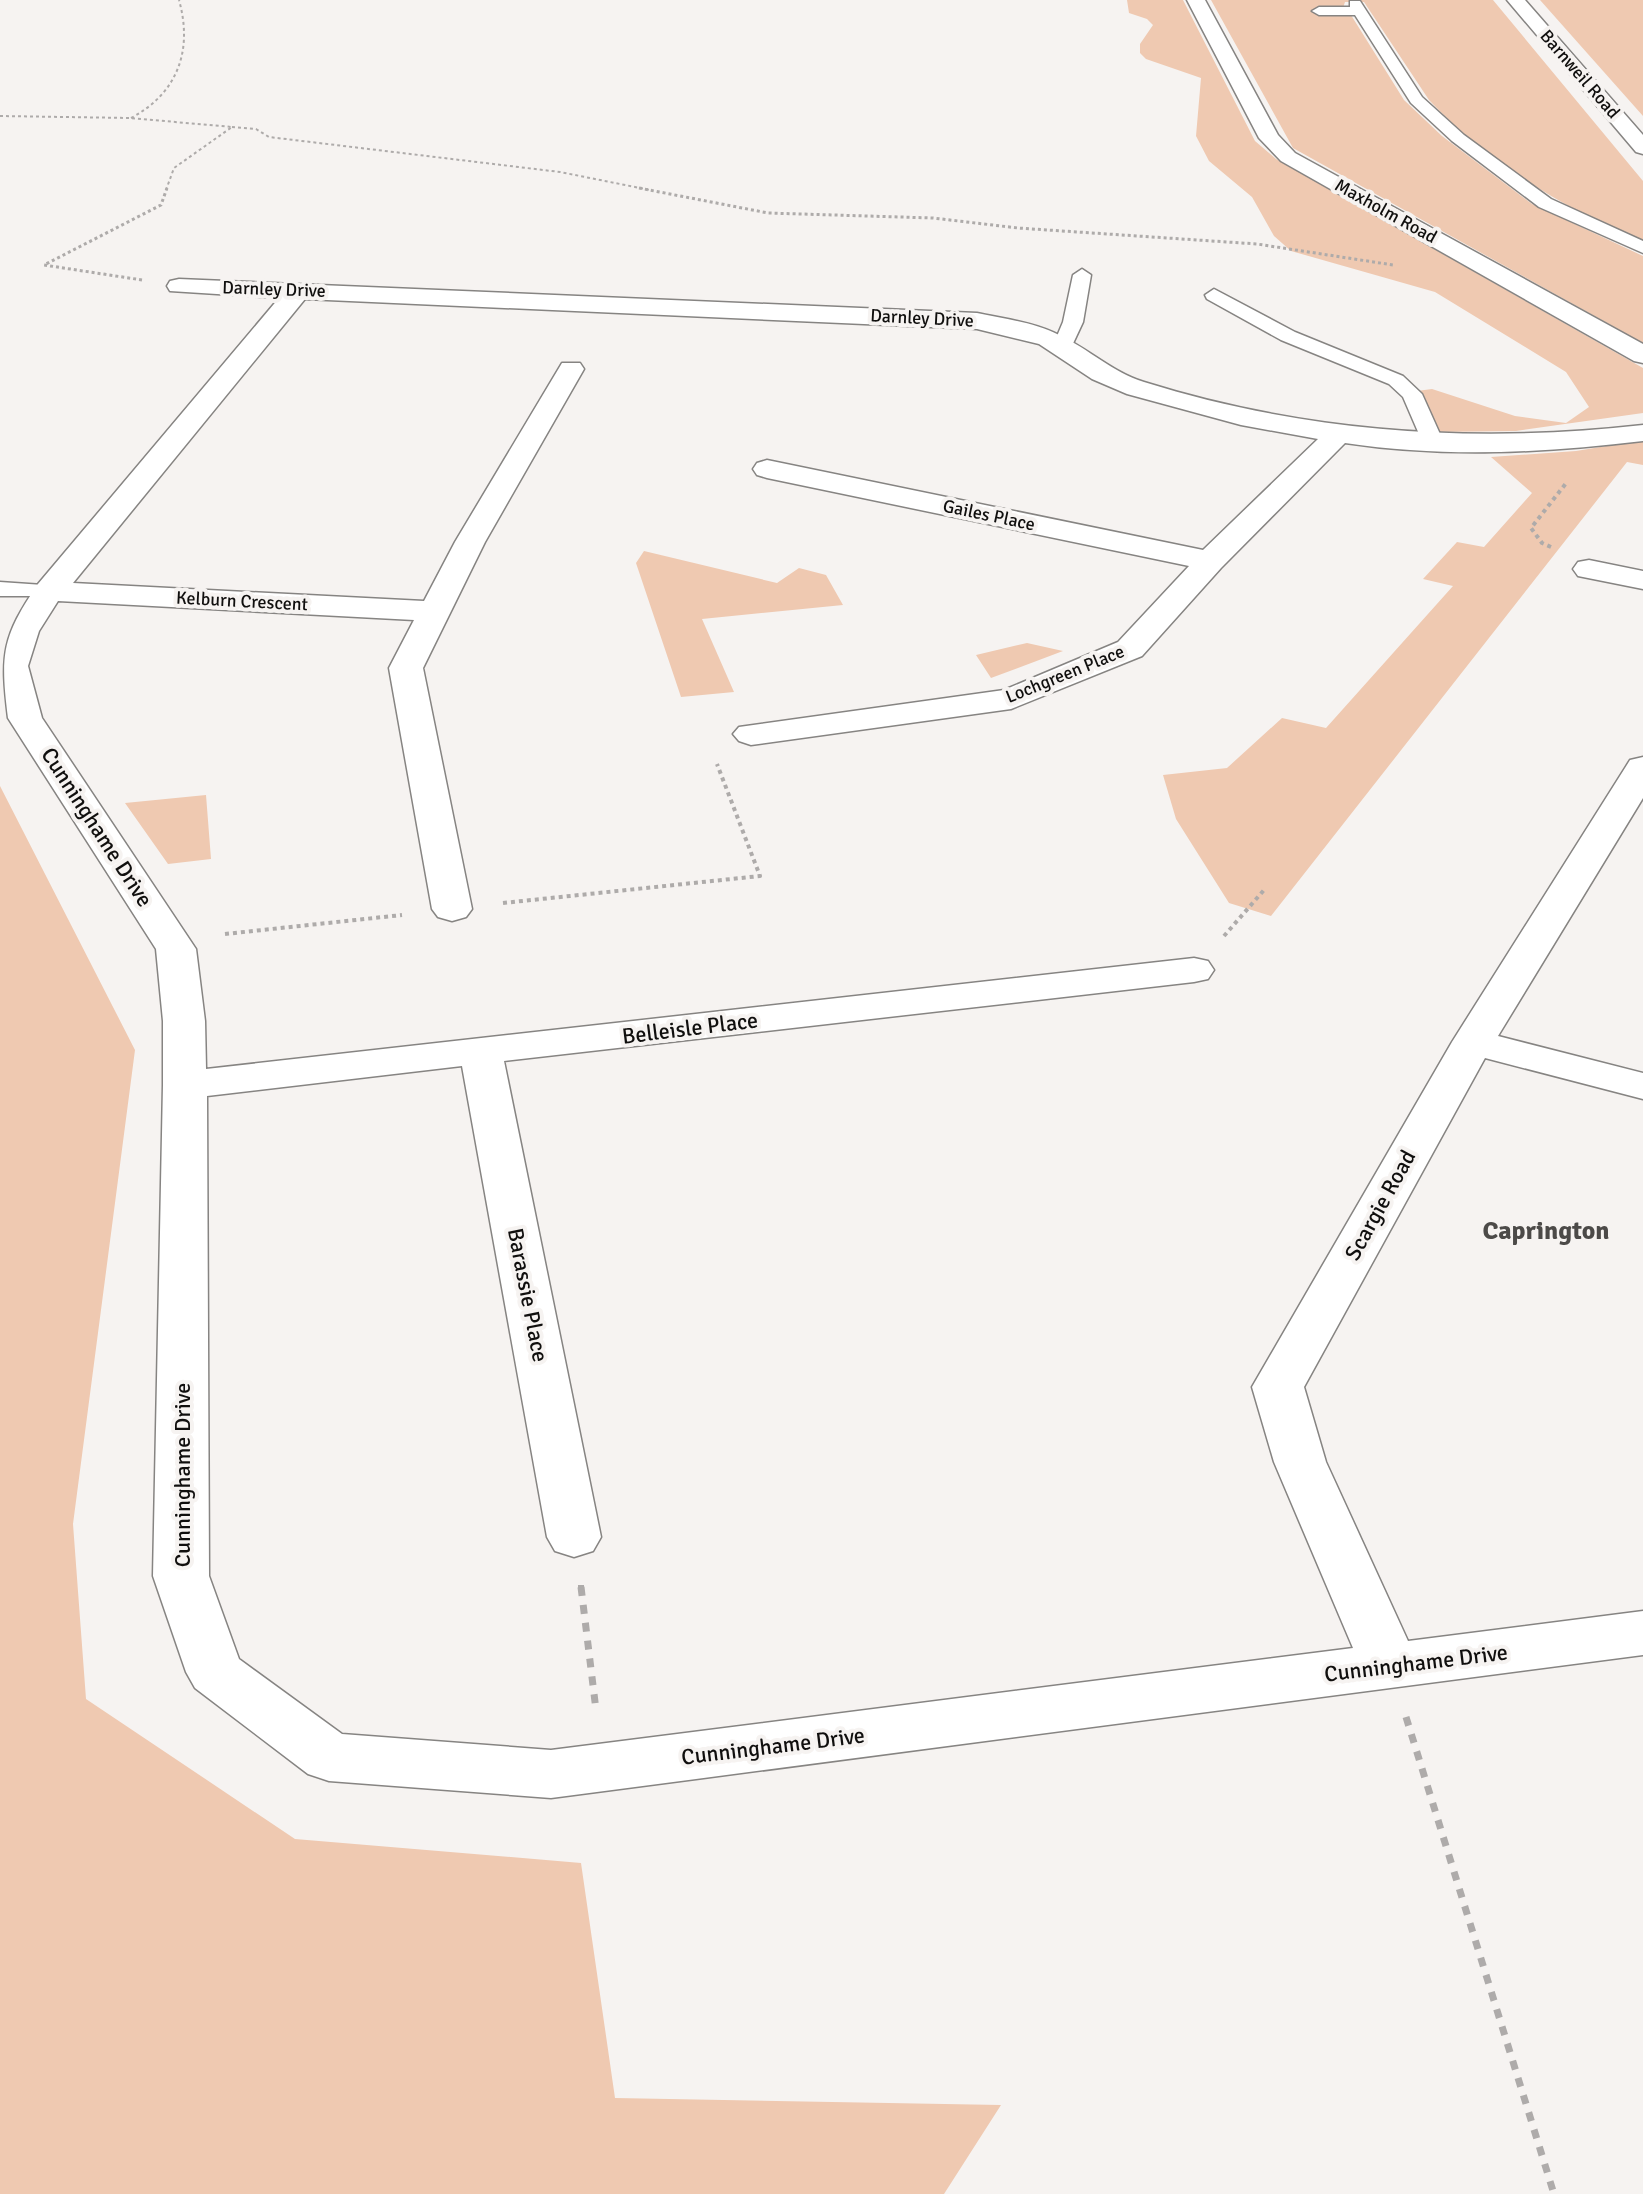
<svg xmlns="http://www.w3.org/2000/svg" width="1643" height="2194" font-family="Signika,sans-serif">
	<style>
		.green { fill: #efc9b1 }
		.lines { fill: none; stroke-linecap: round; stroke-linejoin: round }
		.lane-casing { stroke: #868482; stroke-width: 3 }
		.street-casing { stroke: #868482; stroke-width: 3 }
		.path-far4 { stroke: #aeabaa; stroke-width: 2; stroke-dasharray: 3 3; stroke-linecap: butt }
		.path-far3 { stroke: #aeabaa; stroke-width: 3; stroke-dasharray: 3 3; stroke-linecap: butt }
		.path-far2 { stroke: #aeabaa; stroke-width: 4; stroke-dasharray: 4 4; stroke-linecap: butt }
		.path-far1 { stroke: #aeabaa; stroke-width: 6; stroke-dasharray: 7 7; stroke-linecap: butt }
		.path { stroke: #aeabaa; stroke-width: 7; stroke-dasharray: 9 9; stroke-linecap: butt }
		.lane { fill: #fff; fill-rule: evenodd }
		.street { fill: #fff; fill-rule: evenodd }
		.labels { text-anchor: middle; dominant-baseline: central; stroke-width: 8; stroke-linejoin: round; paint-order: stroke }
		.far-street-label { font-size: 18px; fill: #100f0e; stroke: #f6f3f1 }
		.street-label { font-size: 22px; fill: #100f0e; stroke: #f6f3f1 }
		.quarter-label { font-size: 26px; font-weight: bold; fill: #4c4a48; stroke: #f6f3f1 }
	</style>
	<rect width="100%" height="100%" fill="#f6f3f1"/>
	<!-- green -->
	<path class="green" d="M1127,0H1183L1255,141L1276,159L1643,368V413L1516,431L1434,432L1417,391L1432,389L1515,416L1566,423L1589,407L1566,372L1435,292L1291,251L1274,236L1252,197L1209,161L1196,136L1201,78L1146,59L1140,53V44L1153,25L1147,19L1129,13Z
		M1211,0H1493L1643,181V243C1563,207 1489,164 1429,100L1364,2H1345L1343,8L1313,9L1316,13L1351,15L1404,100L1442,136L1532,204L1643,256V343L1293,148Z
		M1540,0H1643V116Z
		M1643,440V465L1627,462L1271,916L1229,903L1176,819L1163,775L1227,768L1282,718L1326,728L1453,586L1423,579L1457,542L1484,547L1532,493L1491,457L1576,451Z
		M644,551L777,583L799,568L826,575L843,605L702,619L734,692L681,697L636,563Z
		M1027,643L1063,651L991,678L976,655Z
		M0,786L135,1050L73,1524L86,1699L295,1839L581,1863L615,2098L1001,2105L944,2194H0Z
		M206,795L211,859L168,864L125,803Z"/>
	<g class="lines">
		<!-- lane casing -->
		<g class="lane-casing">
			<path id="lane" d="M1350,1H1360L1422,97L1464,135L1551,199L1643,241V253L1539,207L1452,141L1411,103L1355,15H1319L1312,11L1319,7H1350Z
				M1082,269L1091,275L1083,322L1069,352H1055L1052,348L1063,322L1073,275Z
				M1214,289L1295,332L1403,376L1422,394L1444,443L1433,450L1425,448L1403,397L1389,384L1281,340L1207,299L1205,295Z
				M0,582L58,586L61,591L58,596H0Z"/>
		</g>
		<!-- street casing -->
		<g class="street-casing">
			<path id="street" d="M1187,0H1205L1278,135L1295,153L1643,344V363L1634,361L1281,161L1259,138Z
				M1507,0H1525L1643,135V154L1636,152Z
				M179,279L977,313C1004,319 1034,322 1059,335C1089,349 1112,372 1144,382C1307,433 1474,444 1643,425V441C1544,453 1444,458 1345,443L1221,568L1142,656L1011,709L751,745L739,741L733,734L739,727L1004,690L1118,642L1189,566L767,478L757,475L753,469L757,463L767,460L1203,550L1318,439L1241,425L1127,394L1092,379L1039,344L977,329L305,299L73,583L424,601L455,542L562,363H580L584,369L485,542L423,668L472,909L466,917L452,921L438,917L432,909L389,668L414,620L58,601L39,631L28,666L42,718L196,949L205,1021L206,1069L1194,958L1208,961L1214,970L1208,979L1194,982L504,1061L601,1537L593,1551L574,1557L555,1551L547,1537L462,1066L207,1096L209,1576L239,1659L342,1734L551,1750L1353,1648L1274,1462L1252,1387L1452,1042L1625,768L1630,760L1643,757V798L1498,1036L1643,1073V1099L1485,1058L1304,1387L1326,1462L1408,1641L1643,1611V1655L551,1798L329,1781L308,1774L195,1688L186,1672L153,1576L163,1085V1021L156,949L8,718C0,654 2,637 38,584L279,298L170,291L167,286L170,281Z
				M1589,560L1643,571V589L1578,576L1573,569L1578,562Z"/>
		</g>
		<!-- path-far4 -->
		<path class="path-far4" d="M0,116L130,118L232,127L174,168L166,190
			M131,118C178,93 193,50 179,0
			M232,127L256,129L269,137L560,172L650,190"/>
		<!-- path-far3 -->
		<path class="path-far3" d="M639,188L768,213L933,218L1018,228L1257,244L1393,265
			M142,280L44,265L161,205L167,188"/>
		<!-- path-far2 -->
		<path class="path-far2" d="M1551,547L1542,543L1531,528L1567,482
			M503,903L760,876L717,764
			M225,934L402,915
			M1224,936L1264,890"/>
		<!-- path-far1 -->
		<path class="path-far1" d="M581,1585V1589"/>
		<!-- path -->
		<path class="path" d="M581,1587L596,1710
			M1406,1717L1554,2194"/>
		<!-- lane -->
		<use href="#lane" class="lane"/>
		<!-- street -->
		<use href="#street" class="street"/>
	</g>
	<g class="labels">
		<!-- far-street labels -->
		<g class="far-street-label">
			<text transform="translate(1580 74) rotate(49)">Barnweil Road</text>
			<text transform="translate(1386 211) rotate(29)">Maxholm Road</text>
			<text transform="translate(274 289) rotate(2)">Darnley Drive</text>
			<text transform="translate(922 318) rotate(3)">Darnley Drive</text>
			<text transform="translate(989 515) rotate(12)">Gailes Place</text>
			<text transform="translate(242 601) rotate(3)">Kelburn Crescent</text>
			<text transform="translate(1065 674) rotate(-22)">Lochgreen Place</text>
		</g>
		<!-- street labels -->
		<g class="street-label">
			<text transform="translate(97 827) rotate(57)">Cunninghame Drive</text>
			<text transform="translate(690 1028) rotate(-7)">Belleisle Place</text>
			<text transform="translate(1380 1205) rotate(-61)">Scargie Road</text>
			<text transform="translate(528 1295) rotate(79)">Barassie Place</text>
			<text transform="translate(182 1475) rotate(-90)">Cunninghame Drive</text>
			<text transform="translate(1416 1663) rotate(-7)">Cunninghame Drive</text>
			<text transform="translate(773 1746) rotate(-7)">Cunninghame Drive</text>
		</g>
		<!-- quarter labels -->
		<g class="quarter-label">
			<text x="1546" y="1231">Caprington</text>
		</g>
	</g>
</svg>
